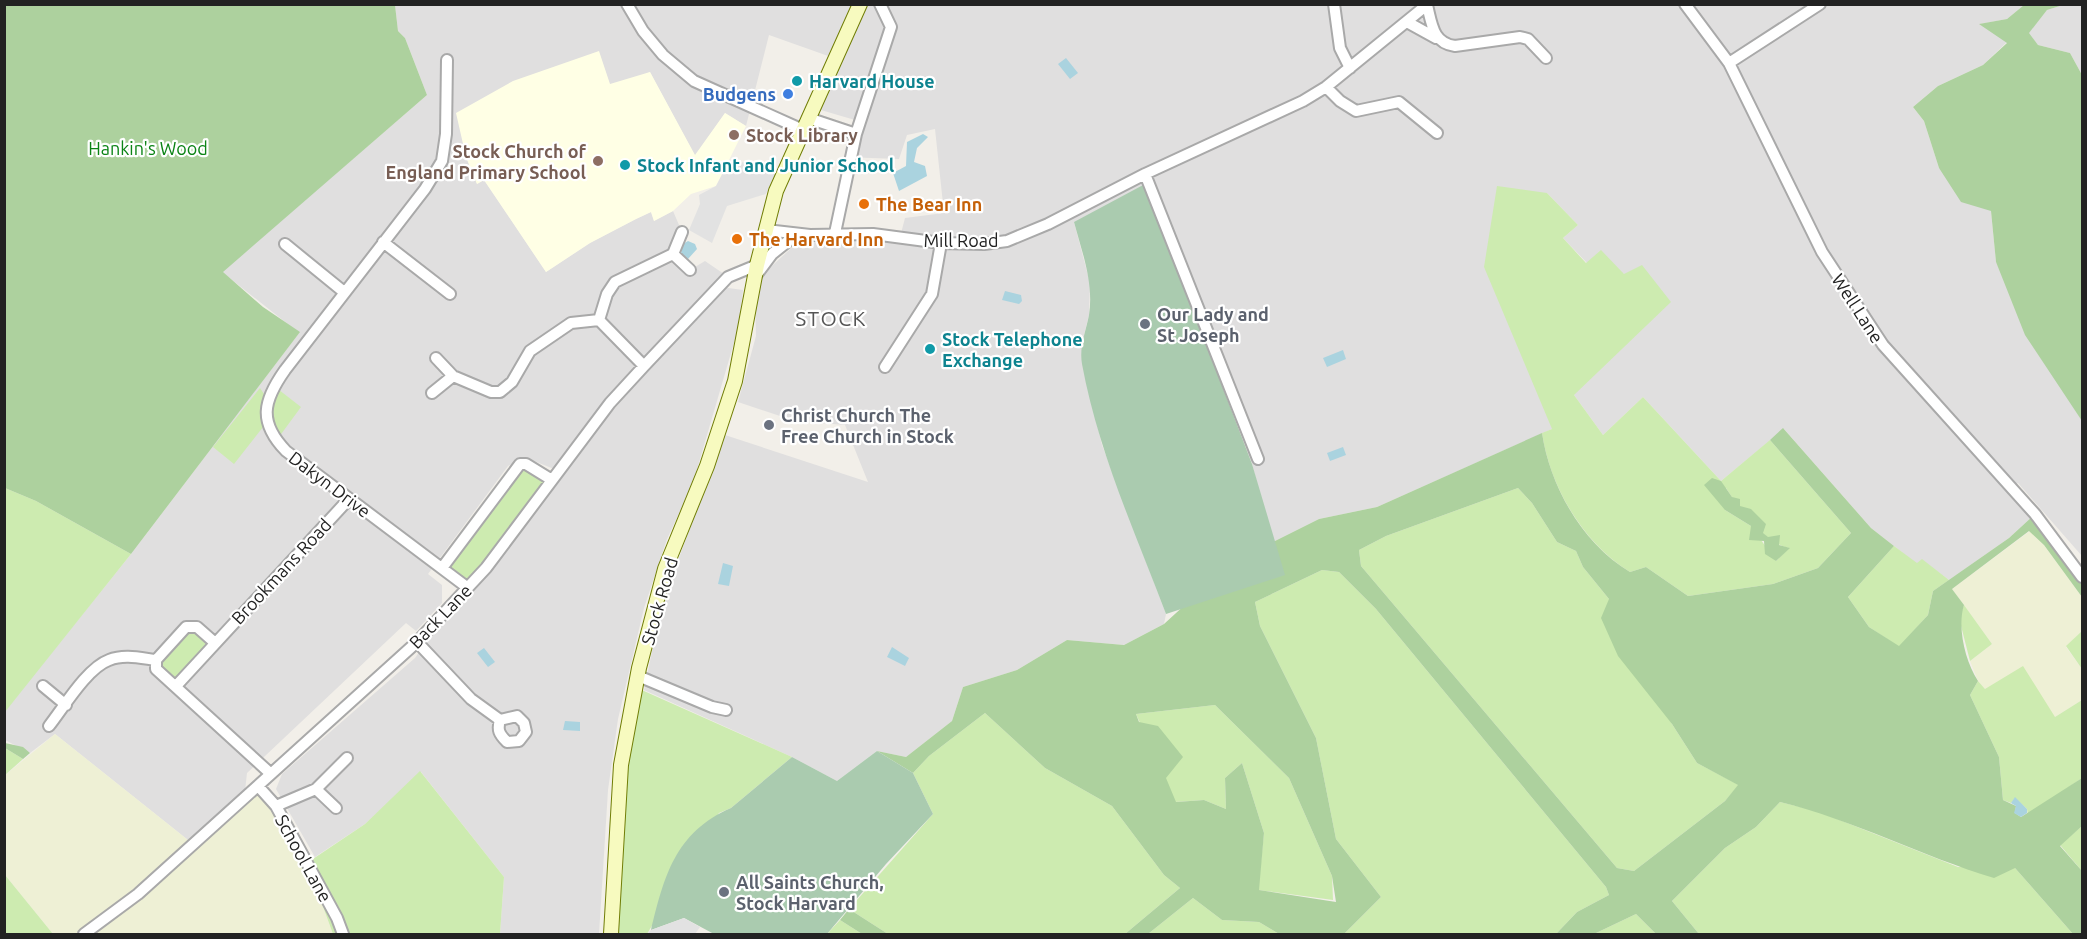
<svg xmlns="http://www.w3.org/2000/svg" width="2087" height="939" font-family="Ubuntu,sans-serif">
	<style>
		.residential { fill: #e0dfdf }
		.education { fill: #ffffe5 }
		.farmland { fill: #eef0d5 }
		.grass { fill: #cdebb0; fill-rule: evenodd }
		.forest { fill: #add19e; fill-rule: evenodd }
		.cemetery { fill: #aacbaf }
		.parking { fill: #e2e2e2 }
		.water { fill: #aad3df }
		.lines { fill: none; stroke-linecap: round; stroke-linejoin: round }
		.minor-casing { stroke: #a9a9a9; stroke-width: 14 }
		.secondary-casing { stroke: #707d05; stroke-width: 16 }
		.minor { stroke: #fff; stroke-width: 10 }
		.secondary { stroke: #f7fabf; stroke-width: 14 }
		.culture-dot { fill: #0f9aa8; stroke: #fff; stroke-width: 2 }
		.shop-dot { fill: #3f7fe0; stroke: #fff; stroke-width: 2 }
		.education-dot { fill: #8d6e63; stroke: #fff; stroke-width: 2 }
		.food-dot { fill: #e8710a; stroke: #fff; stroke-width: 2 }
		.worship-dot { fill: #6b7280; stroke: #fff; stroke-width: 2 }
		.labels { text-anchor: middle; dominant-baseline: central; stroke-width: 4.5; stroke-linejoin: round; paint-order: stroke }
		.culture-label { font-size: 18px; font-weight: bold; fill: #0d838f; stroke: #fff; text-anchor: start }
		.shop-label { font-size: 18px; font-weight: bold; fill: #366cbe; stroke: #fff; text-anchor: end }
		.education-label { font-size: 18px; font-weight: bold; fill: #785e54; stroke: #fff; text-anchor: start }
		.park-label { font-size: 18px; fill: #0c8416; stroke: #fff }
		.food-label { font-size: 18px; font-weight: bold; fill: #c56008; stroke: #fff; text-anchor: start }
		.street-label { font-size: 18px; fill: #222; stroke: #fff }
		.worship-label { font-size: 18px; font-weight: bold; fill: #5b616d; stroke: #fff; text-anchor: start }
		.quarter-label { font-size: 21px; letter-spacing: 1.5px; fill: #555; stroke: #fff }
	</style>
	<rect width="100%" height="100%" fill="#f2efe9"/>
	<!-- residential -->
	<path class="residential" d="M395,5H2024L2007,19L1980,24L2007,42L1983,65L1938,86L1913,107L1924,121L1939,168L1991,211L1996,262L2082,421V556L2018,483L2011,488L2035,514L2009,538L1949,580L1922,560L1917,564L1871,528L1784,429L1721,481L1643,397L1603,435L1574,395L1624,274L1587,263L1563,238L1578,225L1547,193L1552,429L1377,507L1319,519L1273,542L1252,464L1215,364L1074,222L1090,283L1089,315L1084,335L1082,361L1102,445L1166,614L1164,624L1124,645L1067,640L1017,670L963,687L952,721L906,757L877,751L837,781L792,757L644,690L659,618L674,571L725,435L868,482L845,425L795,421L738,402L756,336L755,293L761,276L799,241H899L905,218L944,213L935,129L907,135L899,159L844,157L855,120L814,108L831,57L769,35L746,126L725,113L695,156L650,72L466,157L477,184L484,180L546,272L590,243L636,219L651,212L654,221L673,211L682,232L673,255L690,270L705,261L724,274L554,469L529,459L520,460L508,466L428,574L442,585V603L416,631L406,623L247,773L245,791L188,840L55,734L30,753L5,740L4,712L131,554L299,333L222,272L427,95L405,38L398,31Z
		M2063,5H2082V75L2070,53L2038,45L2028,33L2047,10Z
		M721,287L743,290L738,329L693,483L667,539L644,608L618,719L608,790L599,934H500L504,877L421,772L365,824L315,857L276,789L282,774L415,658L436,628L500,559L549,491L609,415Z"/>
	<!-- education -->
	<path class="education" d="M599,51L610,84L650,72L695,155L725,113L746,126L716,186L691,194L673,211L654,221L651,212L636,219L590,243L546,272L484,180L477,184L466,157L456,113L513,81Z"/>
	<!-- farmland -->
	<path class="farmland" d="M2030,531L2044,545L2082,597V631L2066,647L2082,669V700L2055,717L1985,689L1978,681L1970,661L1992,644L1952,589Z
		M55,734L193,844L258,786L321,901L333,934H53L5,875L4,776Z"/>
	<!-- grass -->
	<path class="grass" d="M1497,186L1547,193L1578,225L1563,238L1586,263L1601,250L1624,274L1642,265L1671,302L1574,395L1603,435L1643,397L1721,481L1770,440L1851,533L1818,568L1773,584L1688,596L1646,567L1630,572C1583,543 1550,487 1542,433L1552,429L1484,267ZM1726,488C1740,510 1763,542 1789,548L1776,561L1751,526L1725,510Z
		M274,386L301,407L276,441L267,422L234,464L213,447L260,388L268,400Z
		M520,464L552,480L468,588L442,568Z
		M5,488L36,501L131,554L5,712Z
		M1518,488L1532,503L1557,542L1576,551L1583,567L1609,599L1672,724L1697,763L1739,785L1725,801L1634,871L1617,868L1361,566L1359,550L1386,536Z
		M1894,546L1917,563L1922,559L1949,580L1933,591L1928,615L1899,647L1869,627L1848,597Z
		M1322,570L1339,572L1376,609L1606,887L1609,895L1577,912L1556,934H1344L1381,897L1336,839L1316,738L1260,626L1255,602Z
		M1964,605L1992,644L1970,661L1959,618Z
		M186,627H197L214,642L176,686L156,669Z
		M2082,631V669L2066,646Z
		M2023,666L2055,717L2082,700V778L2028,815L2027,809L2015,798L2011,803L2003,800L1999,757L1970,695L1978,681L1985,689Z
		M635,687L792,757L731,808L719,813L647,934H617L621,765Z
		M1215,705L1289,778L1332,876L1333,900L1258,890L1264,833L1242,763L1225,778L1226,809L1204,800L1175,802L1136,714Z
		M985,713L1045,768L1112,806L1164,875L1180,888L1125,934H888L849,909L933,814L913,773L929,756Z
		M5,748L23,759L5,775Z
		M420,771L504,877L500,934H333L321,901L301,867L365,824Z
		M1780,802L1817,811L1958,867L2015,868L2073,934H1699L1672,901L1725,848L1756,827Z
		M2082,826V871L2060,845Z
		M4,875H5L53,934H5Z
		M1193,898L1222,920L1259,922L1279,934H1148Z
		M1636,914L1656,934H1594Z
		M840,920L862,934H827Z"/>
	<!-- forest -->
	<path class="forest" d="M5,4L395,5L398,31L405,38L427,95L223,272L263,307L300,332L131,554L36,501L5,488Z
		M2024,5H2063L2047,10L2029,33L2038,45L2070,53L2082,75V421L2025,335L1996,262L1991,211L1961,202L1939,168L1924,121L1913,107L1938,86L1983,65L2007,43L1979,24L2007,19Z
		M1783,428L1871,528L1894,546L1848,597L1869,627L1899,646L1928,615L1933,591L2009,538L2035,514L2082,569V597L2044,545L2029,531L1952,589L1964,605C1957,627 1965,661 1978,681L1970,695L1999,757L2003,800L2016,806L2015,813L2021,817L2082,778V826L2060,846L2082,871V934H2073L2015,868L1994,878C1921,856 1854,820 1780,802L1756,827L1725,848L1672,901L1699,934H1656L1636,914L1594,934H1556L1577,912L1609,895L1606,887L1376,609L1339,572L1322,570L1255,602L1260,626L1316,738L1336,839L1381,897L1344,934H1279L1259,922L1222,920L1193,898L1148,934H1125L1180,888L1164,875L1112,806L1045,768L985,713L929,756L913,773L877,751L906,757L952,721L963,687L1017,670L1067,640L1124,645L1164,624L1210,582L1273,542L1319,519L1377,507L1542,433C1550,487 1583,544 1630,572L1646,567L1688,596L1773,584L1818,568L1851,533L1770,440ZM1518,488L1532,503L1557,542L1576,551L1583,567L1609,599L1601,618L1618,656L1672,724L1697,763L1738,785L1725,801L1634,871L1617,868L1361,566L1359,550L1386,536ZM1215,705L1289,778L1332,876L1336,902L1259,890L1264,833L1242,763L1225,778L1226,809L1204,800L1176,802L1166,778L1183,757L1158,726L1139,722L1136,714Z
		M1712,478L1721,481L1732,497L1740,499V506L1751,509L1766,524L1763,533L1768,537L1780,535L1779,545L1790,548L1776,561L1765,554L1764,541L1749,540L1751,526L1725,510L1704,485Z
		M5,743L23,747L30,753L23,759L5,748Z
		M849,909L888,934H862L840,920Z"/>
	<!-- cemetery -->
	<path class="cemetery" d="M1145,184L1252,464L1285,575L1166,614C1135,532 1098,451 1082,364C1079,347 1086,331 1089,315C1094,283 1082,252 1074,222Z
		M877,751L913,773L933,814L886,864L827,934H714L684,918L651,930C664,877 675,832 731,808L792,757L837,781Z"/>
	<!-- parking -->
	<path class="parking" d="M750,161L775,174L766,194L727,206L712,243L689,230L700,204L699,195L716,186L727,165Z
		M684,918L700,927L695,934H647L651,930Z"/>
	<!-- water -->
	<path class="water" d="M1066,58L1078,73L1070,79L1058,64Z
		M923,134L928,137L917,148L914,162L925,166L927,176L899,191L893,173L906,166L907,142Z
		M688,241L695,244L697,249L688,259L681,253L683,244Z
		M1005,291L1021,295L1022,301L1019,304L1002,300Z
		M1343,350L1346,359L1327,367L1323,358Z
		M1343,447L1346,455L1330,461L1327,453Z
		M723,563L733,566L729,586L718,584Z
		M892,647L909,658L905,666L887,657Z
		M484,648L495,662L488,667L477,653Z
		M565,721L580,722V731L563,730Z
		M2015,797L2027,809V813L2021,817L2014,813L2016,806L2011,803Z"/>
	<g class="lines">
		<!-- minor casing -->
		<g class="minor-casing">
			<path id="minor" d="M627,4L643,31L663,55L694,81L803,130
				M1334,4L1340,48L1350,68
				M1685,4L1729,63L1822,252L1883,345L2035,514L2082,577
				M1427,5C1432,25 1433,43 1455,46L1520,37L1528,39L1546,58
				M1407,22L1436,38
				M447,60L446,134L442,161L425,189L285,370C263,401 258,422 286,451L468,588
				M1729,63L1820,4
				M1326,87L1340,101L1356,111L1399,102L1437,133
				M808,118L856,134
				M1145,174L1258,459
				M766,230L810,235L873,234L941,243L984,244L1007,241L1048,224L1145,174L1303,101L1326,87L1428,4
				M835,233L856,134L891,27L880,4
				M383,242L450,294
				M285,244L344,292
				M673,254L690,270
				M757,274L772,254L797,234
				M599,320L607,294L615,282L673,254L682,232
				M436,358L453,376
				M885,367L932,294L941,243
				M432,393L453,376L491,392H500L512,382L530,351L571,323L599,320L644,366
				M442,568L520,464H526L552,480
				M214,642L197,627H186L156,660V669L271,774
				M417,642L471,699L500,720L517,716L524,723L526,732L519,741L507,742C499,734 497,730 500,720
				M638,676L712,707L726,710
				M43,686L66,705
				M176,686L348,500
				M49,726C64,707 87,668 109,660C124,654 140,658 156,660
				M258,786L276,806L337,918L343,934
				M316,789L347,758
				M276,806L316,789L336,808
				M84,934L138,894L417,642L486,568L610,403L644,366L728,277L757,265"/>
		</g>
		<!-- secondary casing -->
		<g class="secondary-casing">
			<path id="secondary" d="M611,934L621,765L639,668L665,569L707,466L735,381L757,265L776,191L860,4"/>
		</g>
		<!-- minor -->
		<use href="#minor" class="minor"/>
		<!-- secondary -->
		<use href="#secondary" class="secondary"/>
	</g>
	<!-- markers -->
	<g class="culture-dot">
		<circle cx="797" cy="81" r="6"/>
		<circle cx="625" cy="165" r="6"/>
		<circle cx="930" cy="349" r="6"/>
	</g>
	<circle class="shop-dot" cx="788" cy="94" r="6"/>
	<g class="education-dot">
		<circle cx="734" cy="135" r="6"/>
		<circle cx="598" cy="161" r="6"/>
	</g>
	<g class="food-dot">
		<circle cx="864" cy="204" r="6"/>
		<circle cx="737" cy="239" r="6"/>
	</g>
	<g class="worship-dot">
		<circle cx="1145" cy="324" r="6"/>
		<circle cx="769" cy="425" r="6"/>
		<circle cx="724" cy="892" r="6"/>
	</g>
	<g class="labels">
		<!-- culture labels -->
		<g class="culture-label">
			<text x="809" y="81">Harvard House</text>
			<text x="637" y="165">Stock Infant and Junior School</text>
			<text x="942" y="339">Stock Telephone<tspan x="942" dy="21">Exchange</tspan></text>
		</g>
		<!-- shop labels -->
		<g class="shop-label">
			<text x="776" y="94">Budgens</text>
		</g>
		<!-- education labels -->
		<g class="education-label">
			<text x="746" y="135">Stock Library</text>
			<text x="586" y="151" text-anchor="end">Stock Church of<tspan x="586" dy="21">England Primary School</tspan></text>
		</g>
		<!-- park labels -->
		<g class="park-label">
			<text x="148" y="148">Hankin's Wood</text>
		</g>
		<!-- food labels -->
		<g class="food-label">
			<text x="876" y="204">The Bear Inn</text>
			<text x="749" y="239">The Harvard Inn</text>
		</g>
		<!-- street labels -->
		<g class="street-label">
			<text x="961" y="240">Mill Road</text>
			<text transform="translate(1858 308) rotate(57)">Well Lane</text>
			<text transform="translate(330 484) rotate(37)">Dakyn Drive</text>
			<text transform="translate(281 571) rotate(-47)">Brookmans Road</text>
			<text transform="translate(659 601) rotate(-74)">Stock Road</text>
			<text transform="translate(440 616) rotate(-46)">Back Lane</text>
			<text transform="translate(304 858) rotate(61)">School Lane</text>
		</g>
		<!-- worship labels -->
		<g class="worship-label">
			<text x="1157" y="314">Our Lady and<tspan x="1157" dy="21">St Joseph</tspan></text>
			<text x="781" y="415">Christ Church The<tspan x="781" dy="21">Free Church in Stock</tspan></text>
			<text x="736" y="882">All Saints Church,<tspan x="736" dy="21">Stock Harvard</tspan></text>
		</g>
		<!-- quarter labels -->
		<g class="quarter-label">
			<text x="831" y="318">STOCK</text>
		</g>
	</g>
	<!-- border -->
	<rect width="2087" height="939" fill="none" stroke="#222222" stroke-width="12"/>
</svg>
